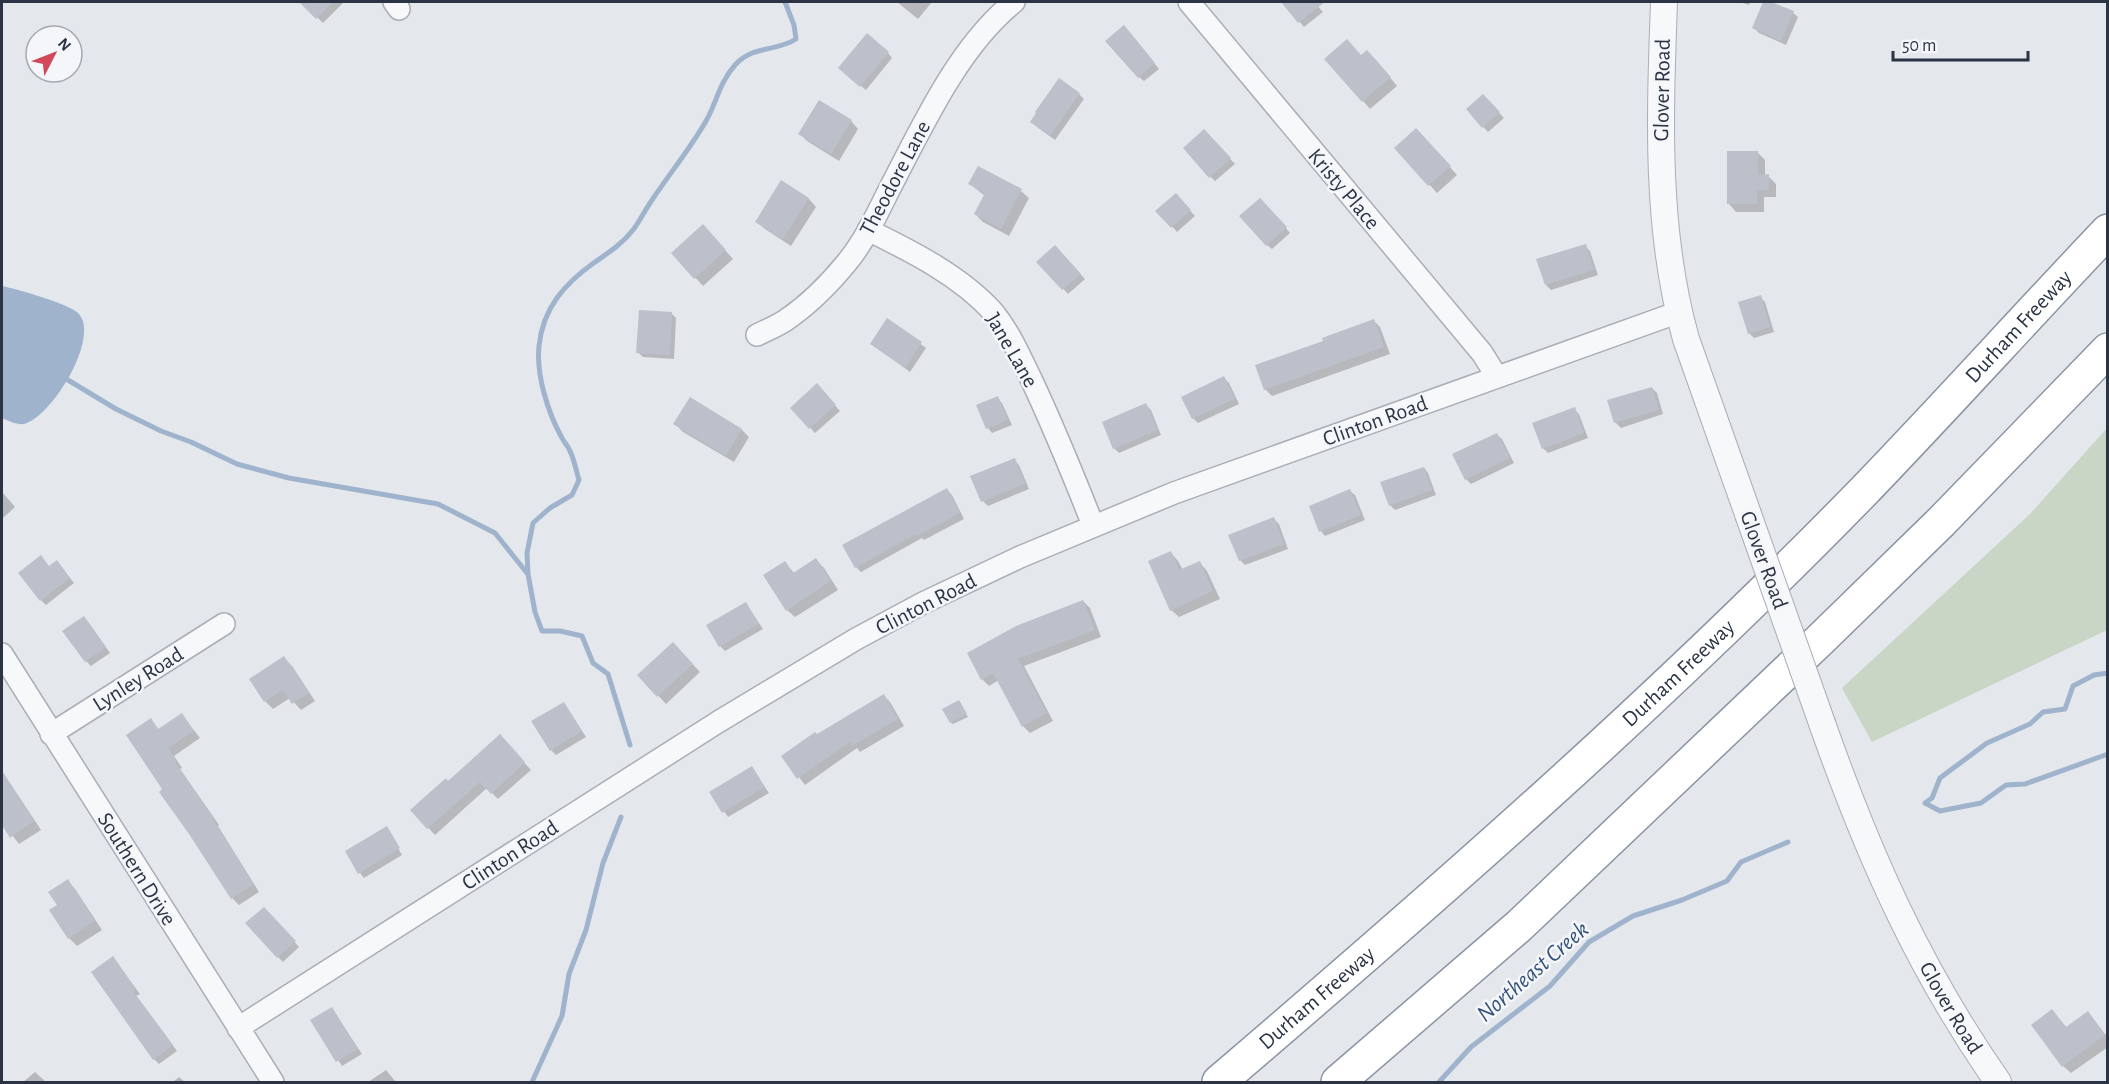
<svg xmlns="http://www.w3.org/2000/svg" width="2109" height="1084" font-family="'Alegreya Sans',sans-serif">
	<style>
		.green { fill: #c9d6c5 }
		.water { fill: #9fb4cc }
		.shadow { fill: #0003 }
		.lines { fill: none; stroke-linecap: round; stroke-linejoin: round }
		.stream { stroke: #9fb4cc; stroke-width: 5 }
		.building { fill: #bbc0ca }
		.minor-casing { stroke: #a9aeb7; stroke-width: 24 }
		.tertiary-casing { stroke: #a9aeb7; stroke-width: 28 }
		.motorway-casing { stroke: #8b94a3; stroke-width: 36 }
		.minor { stroke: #f7f8fa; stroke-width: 21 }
		.tertiary { stroke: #f7f8fa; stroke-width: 26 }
		.motorway { stroke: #fff; stroke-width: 33 }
		.tertiary-bridge-casing { stroke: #a9aeb7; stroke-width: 28; stroke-linecap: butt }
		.tertiary-bridge { stroke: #f7f8fa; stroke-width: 26 }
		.labels { text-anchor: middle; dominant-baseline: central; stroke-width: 5; stroke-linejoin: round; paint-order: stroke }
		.street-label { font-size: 22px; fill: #2b3445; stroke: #f4f6f9 }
		.water-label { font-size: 24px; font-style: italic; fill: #34527a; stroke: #f4f6f9 }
	</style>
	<rect width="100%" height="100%" fill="#e4e7ec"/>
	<!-- green -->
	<path class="green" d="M2107,428V630L1872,742L1842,688L2030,514Z"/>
	<!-- water -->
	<path class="water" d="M2,286C16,289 71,304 79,314C100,338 52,417 24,424C17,425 8,421 2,418Z"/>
	<!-- shadow -->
	<path class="shadow" d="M301,2H344L323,23Z
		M897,2H932L918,19Z
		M1283,2H1314L1323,12L1304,27Z
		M1740,2H1750L1749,5Z
		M1765,2L1793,13L1798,17L1786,45L1759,33L1754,28Z
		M1129,32L1159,69L1144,81L1139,77Z
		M888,53L892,58L866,90L845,73Z
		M1362,56L1375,59L1397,86L1370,109L1363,101Z
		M1079,94L1084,99L1055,140L1037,127Z
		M1483,96L1504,118L1488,132L1468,110Z
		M851,121L858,129L839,161L807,141L800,134Z
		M1204,131L1235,164L1215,181L1210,176Z
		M1424,138L1457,175L1437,193L1396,148Z
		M1757,152L1765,160V176H1768L1776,184V197H1764V212H1736L1729,204Z
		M782,182L809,199L816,207L791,246L765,229L757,222Z
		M970,184L1021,191L1029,198L1009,236L983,222L975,214L985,196Z
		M1176,195L1195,216L1177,232L1158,211Z
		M1265,204L1290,233L1272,249L1267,245Z
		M711,234L733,259L703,286L673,253Z
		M1585,246L1590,251L1598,275L1551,290L1546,285Z
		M1055,247L1085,279L1068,294L1039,262Z
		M1760,297L1765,302L1774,332L1754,338L1749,333Z
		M671,313L676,318L674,359L643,357L638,352Z
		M888,320L926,348L910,372L872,344Z
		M1374,321L1380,327L1390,354L1272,396L1265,389L1325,342Z
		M1224,378L1229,383L1239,404L1198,423L1193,418Z
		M817,385L840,411L815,433L792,408Z
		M1652,388L1657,393L1663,414L1621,428L1616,423L1609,401Z
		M997,398L1002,403L1012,425L992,433L988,428Z
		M1146,405L1151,410L1161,435L1119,453L1114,448Z
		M1574,409L1579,414L1588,438L1548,453L1543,448Z
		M675,424L742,430L749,437L734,462L683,432Z
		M1497,435L1502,439L1514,463L1471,484L1466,479Z
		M1014,460L1019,465L1029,489L988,506L983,501L972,477Z
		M1424,468L1428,473L1436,495L1395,510L1390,505Z
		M947,490L952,495L964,519L924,540L922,538L861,572L856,567Z
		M1350,491L1355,495L1365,520L1325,536L1321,531Z
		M2,492L15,507L2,519Z
		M1274,519L1279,524L1288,549L1245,565L1240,560Z
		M1171,553L1178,561L1183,570L1200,563L1207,571L1220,599L1179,617L1171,610Z
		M816,560L824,568L838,590L795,617L787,610L785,563L795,574Z
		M61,567L74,583L46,605L41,600L50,568Z
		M1083,601L1090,608L1101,637L1024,666L1053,721L1030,733L1023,726L999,680L989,686L982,679Z
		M746,604L763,629L725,651L720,646Z
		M88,622L110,653L91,666L86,661Z
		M680,651L700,672L666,704L639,675Z
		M284,658L292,666L315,701L301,710L290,698L273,709L265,701Z
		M884,696L890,702L904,726L860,752L857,748L805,785L783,756Z
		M959,701L968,717L953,724L951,723Z
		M564,703L586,737L556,755L551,750Z
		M182,715L200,738L174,756L182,768L180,769L219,825L218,826L259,892L239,905L232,898L164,790L151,720L159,730Z
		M506,743L531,770L498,799L487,788L435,835L412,810L448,783Z
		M751,768L769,793L728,817L711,793Z
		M2,771L41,830L19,844L2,822Z
		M388,831L402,855L364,878L360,873Z
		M67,881L75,889L102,930L77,946L69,938L51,910L59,905Z
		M269,913L299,947L283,962L278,957Z
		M113,958L140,994L136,996L177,1051L159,1064L154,1059Z
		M332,1009L362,1054L342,1066L312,1021Z
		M2052,1011L2067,1028L2095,1021L2108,1038V1047L2071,1073L2063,1066Z
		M386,1070L396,1082H368Z
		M35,1072L46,1082H23Z
		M179,1077L185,1082H173Z"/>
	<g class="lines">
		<!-- stream -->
		<path class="stream" d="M63,377L116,409L161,431L191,442L237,464L289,478L438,504L495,533L527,573
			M630,745L608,674L593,663L582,636L560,631H542L535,612L528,574L527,553L533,523L550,508L572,495L579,480C576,470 574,458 569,449C567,445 564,442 562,438C548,413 536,375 539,346C543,308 564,284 595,262C608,253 622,244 633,230C640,221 645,210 652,200C670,173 690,149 706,121C717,102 719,83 735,65C753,45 776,52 796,39L794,25L785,2
			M1925,803L1932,798L1940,778L1987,743L2030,724L2043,712L2065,709L2073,686L2094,675L2108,673
			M1925,803L1940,811L1981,803L2006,785L2025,784L2108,754
			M532,1082L562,1016L569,974L586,930L603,863L621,817
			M1439,1082L1471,1047L1550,986L1589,942L1633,916L1682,900L1727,881L1741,862L1788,842"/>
	</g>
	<!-- building -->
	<path class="building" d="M299,2H333L316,19Z
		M1281,2H1325L1298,23Z
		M1763,2H1771L1794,11L1781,41L1752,28Z
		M1124,25L1155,63L1138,78L1105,41Z
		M867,33L889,52L860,87L838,68Z
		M1347,39L1361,55L1367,50L1391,77L1362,102L1324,59Z
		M1059,78L1080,93L1050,136L1030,122L1036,113L1035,112Z
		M1483,94L1500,112L1482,128L1466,109Z
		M819,100L852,120L831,154L798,134Z
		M1416,128L1451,166L1428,186L1394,148Z
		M1204,129L1231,158L1209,178L1183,148Z
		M1727,151H1758V175L1769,174V190H1757V204H1727Z
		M978,166L1022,189L1001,229L974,214L985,193L968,184Z
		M781,180L809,198L783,239L755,222Z
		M1176,193L1191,210L1171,228L1155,211Z
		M1260,198L1287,227L1266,246L1239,216Z
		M703,224L726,250L694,279L671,253Z
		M1586,244L1594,270L1545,285L1536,259Z
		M1055,245L1081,274L1062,290L1036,262Z
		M1761,295L1770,327L1748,334L1738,302Z
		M639,310L672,312L670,355L636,353Z
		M887,318L922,342L905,368L870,344Z
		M1374,319L1384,347L1264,390L1255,365L1323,341L1322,338Z
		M1224,376L1235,399L1192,419L1181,397Z
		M817,383L836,405L809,429L790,408Z
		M1652,387L1659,410L1614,423L1607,400Z
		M998,396L1008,420L986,429L976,405Z
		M690,397L742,429L726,456L673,424Z
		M1146,403L1158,430L1113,449L1102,422Z
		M1575,407L1584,433L1542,449L1532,423Z
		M1497,433L1510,458L1465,480L1452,454Z
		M1015,458L1025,484L981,502L970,476Z
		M1424,467L1432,490L1389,506L1380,482Z
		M947,488L960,513L917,536L916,534L855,568L842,545Z
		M1350,489L1361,515L1319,532L1309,506Z
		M1274,517L1284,544L1239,561L1228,535Z
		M1171,551L1179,570L1200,561L1213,591L1170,611L1148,561Z
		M41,555L49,566L57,560L70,578L40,601L18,573Z
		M816,558L831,581L786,611L763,575L785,561L793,573Z
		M1083,600L1095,630L1018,659L1047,713L1022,727L993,673L981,680L967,653L1016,626Z
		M746,602L759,624L719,647L706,625Z
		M84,616L106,647L85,662L62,631Z
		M673,642L693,664L657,697L637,675Z
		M284,656L309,693L292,704L283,690L264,702L249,679Z
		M884,694L898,719L852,746L850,742L797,779L781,756L815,732L817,734Z
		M959,700L967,714L950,723L942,709Z
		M564,702L582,731L550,751L531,721Z
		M182,713L194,731L168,748L176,760L175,762L213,817L212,818L254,884L231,899L189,834L159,792L162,789L126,735L151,718L158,729Z
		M500,734L525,762L491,794L480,782L427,829L410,810L446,778L448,781Z
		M752,766L765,787L722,813L709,792Z
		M2,772L34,821L10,838L2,825Z
		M387,826L400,848L358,874L345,851Z
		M68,879L95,921L68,939L49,910L57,905L48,892Z
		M264,907L296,941L277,958L245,923Z
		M113,956L136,989L133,991L173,1045L153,1060L91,972Z
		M332,1007L358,1049L336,1062L310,1020Z
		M2052,1009L2066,1027L2088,1011L2105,1035L2062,1067L2031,1025Z"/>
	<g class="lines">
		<!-- minor casing -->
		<g class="minor-casing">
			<path id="minor" d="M394,2L399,9
				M1189,2L1482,353L1497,377
				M868,230C911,251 961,276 994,313C1010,333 1021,358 1032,381C1054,428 1074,477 1093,525
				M757,335C767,330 777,326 786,320C808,305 831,282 848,261C865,240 877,214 889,190C922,127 958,47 1014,2
				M2,654L273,1082
				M51,734L224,624
				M238,1028L718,722L856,639L923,603L1020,557L1174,493L1679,312"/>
		</g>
		<!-- tertiary casing -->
		<g class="tertiary-casing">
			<g id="tertiary">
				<path d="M1664,2C1660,115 1655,229 1686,339L1748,514"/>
				<path id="s1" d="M1823,726C1869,856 1919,969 1998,1082"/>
			</g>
		</g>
		<!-- motorway casing -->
		<g class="motorway-casing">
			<g id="motorway">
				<path id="s2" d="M1219,1082C1440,893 1659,701 1862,493C1945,407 2025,318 2108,231"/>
				<path d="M1338,1082L1519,926L1822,638L1941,522L2108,350"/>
			</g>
		</g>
		<!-- minor -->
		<use href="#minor" class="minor"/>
		<!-- tertiary -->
		<use href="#tertiary" class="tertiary"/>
		<!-- motorway -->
		<use href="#motorway" class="motorway"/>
		<!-- tertiary-bridge casing -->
		<g class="tertiary-bridge-casing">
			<path id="tertiary-bridge" d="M1748,514L1823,726"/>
		</g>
		<!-- tertiary-bridge -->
		<use href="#tertiary-bridge" class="tertiary-bridge"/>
	</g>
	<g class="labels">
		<!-- street labels -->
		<g class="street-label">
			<text transform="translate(1662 90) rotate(-89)">Glover Road</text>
			<text transform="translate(895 178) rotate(-62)">Theodore Lane</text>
			<text transform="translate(1344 189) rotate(50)">Kristy Place</text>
			<text stroke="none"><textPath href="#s2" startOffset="1101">Durham Freeway</textPath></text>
			<text transform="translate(1012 350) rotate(60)">Jane Lane</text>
			<text transform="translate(1375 421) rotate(-20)">Clinton Road</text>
			<text transform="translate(1764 560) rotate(70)">Glover Road</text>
			<text transform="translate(926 604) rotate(-27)">Clinton Road</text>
			<text stroke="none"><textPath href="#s2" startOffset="615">Durham Freeway</textPath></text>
			<text transform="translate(138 679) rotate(-32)">Lynley Road</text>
			<text transform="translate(510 855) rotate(-33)">Clinton Road</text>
			<text transform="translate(137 869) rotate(58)">Southern Drive</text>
			<text stroke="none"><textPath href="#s2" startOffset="129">Durham Freeway</textPath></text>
			<text stroke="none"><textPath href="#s1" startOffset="310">Glover Road</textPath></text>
		</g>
		<!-- water labels -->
		<g class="water-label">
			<text transform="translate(1533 972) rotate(-41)">Northeast Creek</text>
		</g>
	</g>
	<!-- border -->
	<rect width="2109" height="1084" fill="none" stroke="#2b3445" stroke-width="6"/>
	<!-- north arrow -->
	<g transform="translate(54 54) rotate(48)"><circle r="28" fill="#f4f6f9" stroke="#a4a8b1" stroke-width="1.5"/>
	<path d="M0-4.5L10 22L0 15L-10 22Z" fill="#d1495b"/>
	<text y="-9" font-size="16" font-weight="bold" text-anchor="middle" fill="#2b3445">N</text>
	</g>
	<!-- scale -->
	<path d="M1893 51v9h135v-9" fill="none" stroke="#2b3445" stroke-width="3"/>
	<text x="1902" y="51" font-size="18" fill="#2b3445" stroke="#f4f6f9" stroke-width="4.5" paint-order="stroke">50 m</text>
</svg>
